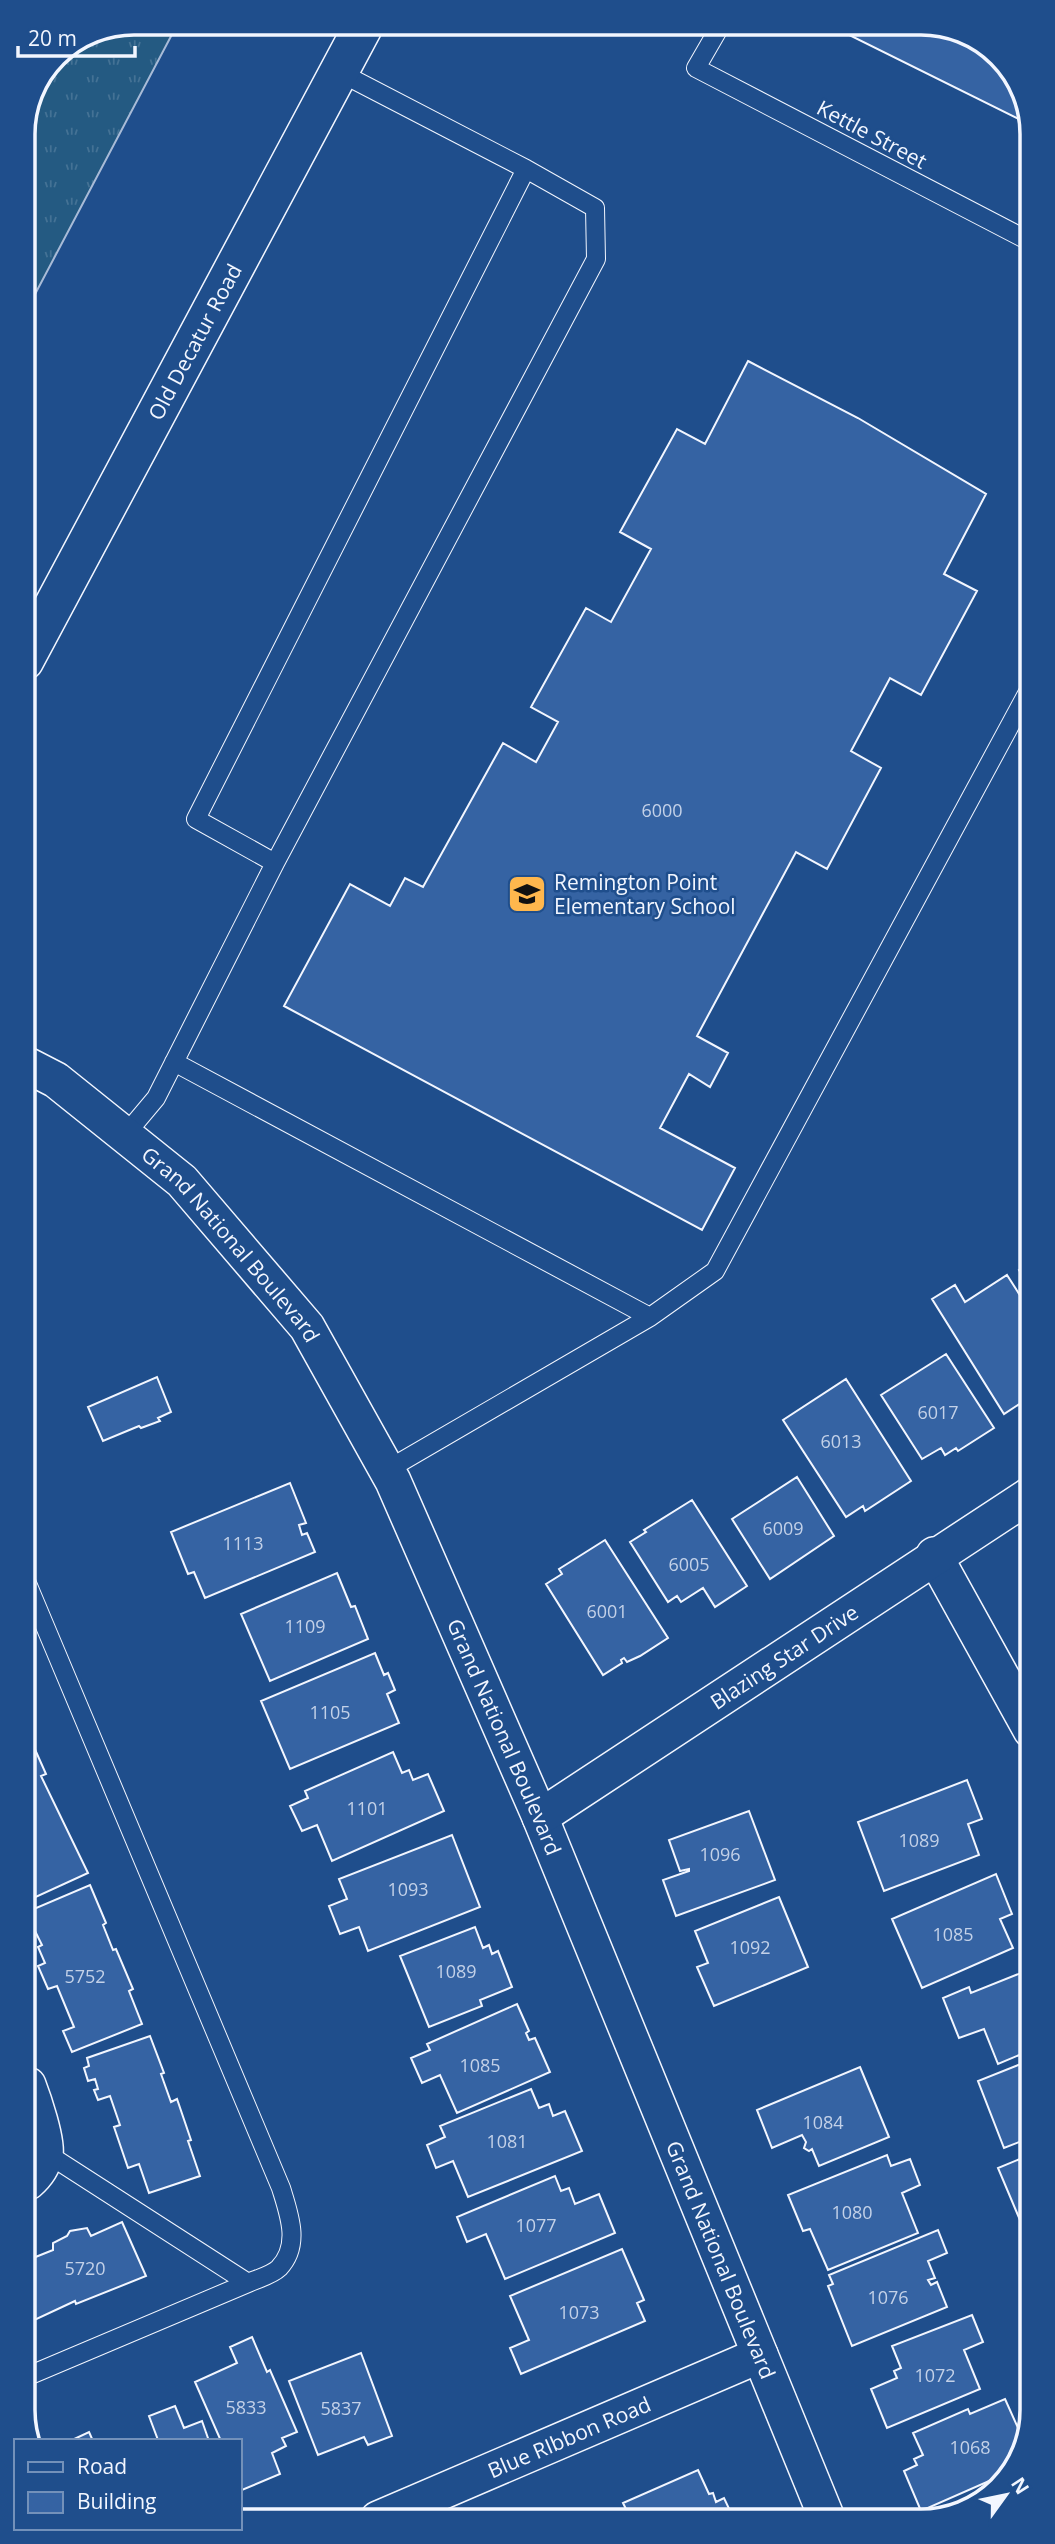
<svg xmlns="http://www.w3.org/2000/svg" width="1055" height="2544" font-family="'Open Sans',sans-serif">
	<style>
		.grass { fill: url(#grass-tufts); stroke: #a8bbd7; stroke-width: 2 }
		.building { fill: #3563a3; stroke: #f2f6ff; stroke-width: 2 }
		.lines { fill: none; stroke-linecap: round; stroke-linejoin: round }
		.lane-casing { stroke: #f2f6ff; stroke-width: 20 }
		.street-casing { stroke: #f2f6ff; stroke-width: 38 }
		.secondary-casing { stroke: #f2f6ff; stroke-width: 41 }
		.lane { stroke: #1f4e8c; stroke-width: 18 }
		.street { stroke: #1f4e8c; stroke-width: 35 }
		.secondary { stroke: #1f4e8c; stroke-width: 38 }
		.labels { text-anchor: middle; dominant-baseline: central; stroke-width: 5; stroke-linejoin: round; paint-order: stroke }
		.number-label { font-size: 18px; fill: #c3d1e8 }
		.street-label { font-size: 21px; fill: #f2f6ff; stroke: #1f4e8c }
		.poi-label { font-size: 21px; fill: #f2f6ff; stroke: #1f4e8c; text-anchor: start }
		.rim { fill: none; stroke: #f2f6ff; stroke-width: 3.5 }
	</style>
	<defs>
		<pattern id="grass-tufts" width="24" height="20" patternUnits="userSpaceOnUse" patternTransform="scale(1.75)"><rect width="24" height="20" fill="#245a82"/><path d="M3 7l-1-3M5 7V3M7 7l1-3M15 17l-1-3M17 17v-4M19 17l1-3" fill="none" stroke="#447295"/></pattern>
	</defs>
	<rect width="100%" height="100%" fill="#1f4e8c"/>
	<!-- grass -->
	<path class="grass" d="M134,23H178L23,317V127L55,55Z"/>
	<!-- building -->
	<path class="building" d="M832,23H929L989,46L1026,98L1027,123L831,26Z
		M748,361L858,418L986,494L944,574L977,591L921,695L890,678L851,751L881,768L827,869L796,852L697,1036L728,1053L710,1087L689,1074L660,1128L735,1168L702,1230L284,1006L350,884L390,906L405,878L423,887L503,743L536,762L558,722L531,707L586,608L611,622L651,549L620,532L677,429L705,444Z
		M1029,1263V1287L1019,1270Z
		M1007,1275L1030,1311V1403L1027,1405L1024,1401L1004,1414L932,1299L955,1285L965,1302Z
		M946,1354L994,1428L958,1451L956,1448L945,1455L941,1448L922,1459L881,1395Z
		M157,1377L171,1412L158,1418L160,1421L141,1428L139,1426L103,1441L88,1407Z
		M846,1379L911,1481L865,1511L863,1506L846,1517L783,1420Z
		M797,1477L834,1536L770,1579L732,1519Z
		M290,1483L306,1523L299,1525L302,1535L307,1533L315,1552L205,1598L194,1572L188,1574L171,1532Z
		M692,1500L747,1586L715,1607L703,1588L681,1602L677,1596L668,1602L630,1542L646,1532L644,1530Z
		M605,1540L668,1638L640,1656L627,1662L624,1658L621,1660L622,1663L603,1675L546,1584L562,1574L559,1569Z
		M337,1573L351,1607L355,1606L368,1639L270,1681L241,1614Z
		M375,1653L384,1675L388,1673L395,1690L387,1694L399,1723L290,1769L261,1701Z
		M29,1736L46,1774L41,1776L88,1873L27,1901Z
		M393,1752L402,1773L409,1770L413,1780L428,1774L444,1811L332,1861L317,1825L302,1831L290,1806L308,1798L305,1791Z
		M967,1780L982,1819L968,1824L979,1855L884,1891L858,1822Z
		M749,1811L775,1880L676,1916L663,1880L689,1871V1869L680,1871L669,1840Z
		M452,1835L480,1907L368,1951L359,1927L340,1934L329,1906L347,1899L339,1879Z
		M996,1874L1012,1914L1000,1919L1013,1948L922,1988L892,1919Z
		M90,1885L106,1923L103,1925L113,1950L116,1949L133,1989L129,1991L142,2024L72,2052L63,2031L74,2027L57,1986L48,1989L38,1966L45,1963L38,1947L42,1945L29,1919L32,1918L29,1911Z
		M779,1897L808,1967L714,2006L697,1967L708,1963L695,1931Z
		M475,1927L483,1948L489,1945L492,1954L498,1951L512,1987L480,2000L482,2006L429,2027L400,1956Z
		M1031,1969V2050L998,2064L984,2029L959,2038L943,1998L969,1987L971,1993Z
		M517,2004L529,2031L526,2033L529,2040L535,2038L550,2072L457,2113L440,2075L422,2083L411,2058L430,2050L427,2044Z
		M150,2036L164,2073L161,2074L171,2102L177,2099L191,2140L188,2141L200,2176L149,2193L139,2164L128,2168L114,2127L120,2125L110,2096L98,2100L94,2090L98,2089L95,2079L88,2081L84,2068L89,2066L87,2058Z
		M1031,2060L1032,2137L1004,2148L978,2081Z
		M860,2067L889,2137L819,2166L812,2149L809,2151L804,2148L806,2142L802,2135L772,2148L757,2110Z
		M531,2089L539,2108L549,2104L553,2116L565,2111L582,2151L468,2197L453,2161L436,2168L427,2145L445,2137L440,2126Z
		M1032,2154V2237L1028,2239L998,2168Z
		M887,2155L891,2166L910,2159L920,2185L902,2193L918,2233L828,2270L810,2229L803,2231L788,2195Z
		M555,2176L561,2191L569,2188L575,2204L599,2194L615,2233L505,2279L486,2234L467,2242L457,2217Z
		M122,2222L146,2276L76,2304L75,2301L28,2323V2260L53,2250V2243L67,2236L70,2231L87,2228L91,2236Z
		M938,2230L947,2253L928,2261L935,2278L928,2280L931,2285L937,2282L947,2307L852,2346L828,2286L833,2284L829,2275Z
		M622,2249L644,2300L637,2303L645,2321L521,2374L510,2348L529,2340L510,2296Z
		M972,2315L983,2342L964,2350L980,2389L887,2428L871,2389L897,2378L894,2371L901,2368L892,2346Z
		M252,2337L267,2372L270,2370L297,2432L282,2438L286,2446L272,2453L280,2474L242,2490L240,2484V2441H221L195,2382L237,2363L230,2347Z
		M361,2353L392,2436L368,2445L364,2437L318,2455L289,2381Z
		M1005,2399L1023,2439L1012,2471L921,2511L904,2471L917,2465L914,2459L923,2455L913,2433L968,2409L970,2414Z
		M175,2406L184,2428L202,2421L209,2441H156L158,2440L149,2416Z
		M89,2432L93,2441H70Z
		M698,2470L709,2494L713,2493L716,2502L724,2498L733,2517L617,2518L628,2513L623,2503Z"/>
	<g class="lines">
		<!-- lane casing -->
		<g class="lane-casing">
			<path id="lane" d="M722,23L696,68L1027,240
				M275,863L196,819L526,169
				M174,1062L650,1317
				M125,1135L156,1098L275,863L596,259L595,208L526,169L339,72
				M387,1470L650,1317L715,1271L1028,692
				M26,1581L281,2188C289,2214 301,2245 279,2268C272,2275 257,2279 248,2283L28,2376
				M46,2153L248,2283"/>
		</g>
		<!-- street casing -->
		<g class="street-casing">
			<g id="street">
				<path id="s1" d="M25,1064L56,1080L182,1181L307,1327L393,1481L540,1817L826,2516"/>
				<path d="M934,1555L1031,1730"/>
				<path id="s2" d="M540,1817L1030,1495"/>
				<path d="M28,2085C33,2098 48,2142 45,2155C43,2165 36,2175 28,2182"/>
				<path id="s3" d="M378,2519L760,2355"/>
			</g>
		</g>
		<!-- secondary casing -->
		<g class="secondary-casing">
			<g id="secondary">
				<path id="s4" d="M24,661L365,23"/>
			</g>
		</g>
		<!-- lane -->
		<use href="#lane" class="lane"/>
		<!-- street -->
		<use href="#street" class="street"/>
		<!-- secondary -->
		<use href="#secondary" class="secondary"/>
	</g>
	<!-- icons -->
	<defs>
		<g id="school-square" transform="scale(2.0125)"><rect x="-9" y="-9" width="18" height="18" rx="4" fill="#ffb74d" stroke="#1f4e8c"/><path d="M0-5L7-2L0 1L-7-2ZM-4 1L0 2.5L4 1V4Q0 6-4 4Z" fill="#111"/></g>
	</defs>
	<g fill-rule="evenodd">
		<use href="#school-square" x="527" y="894"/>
	</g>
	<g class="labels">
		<!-- number labels -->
		<g class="number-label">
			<text x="662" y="810">6000</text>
			<text x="938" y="1412">6017</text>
			<text x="841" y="1441">6013</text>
			<text x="783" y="1528">6009</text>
			<text x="243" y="1543">1113</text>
			<text x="689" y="1564">6005</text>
			<text x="607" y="1611">6001</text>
			<text x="305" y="1626">1109</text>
			<text x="330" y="1712">1105</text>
			<text x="367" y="1808">1101</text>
			<text x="919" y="1840">1089</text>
			<text x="720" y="1854">1096</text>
			<text x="408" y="1889">1093</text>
			<text x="953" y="1934">1085</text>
			<text x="750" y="1947">1092</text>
			<text x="456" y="1971">1089</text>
			<text x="85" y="1976">5752</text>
			<text x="480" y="2065">1085</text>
			<text x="823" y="2122">1084</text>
			<text x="507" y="2141">1081</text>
			<text x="852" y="2212">1080</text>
			<text x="536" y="2225">1077</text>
			<text x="85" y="2268">5720</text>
			<text x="888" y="2297">1076</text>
			<text x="579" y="2312">1073</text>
			<text x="935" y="2375">1072</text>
			<text x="246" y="2407">5833</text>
			<text x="341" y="2408">5837</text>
			<text x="970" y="2447">1068</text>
		</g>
		<!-- street labels -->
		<g class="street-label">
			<text transform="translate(872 134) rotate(28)">Kettle Street</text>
			<text stroke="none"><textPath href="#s4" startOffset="362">Old Decatur Road</textPath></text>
			<text stroke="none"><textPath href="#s1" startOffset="276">Grand National Boulevard</textPath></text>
			<text stroke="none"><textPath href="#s2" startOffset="292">Blazing Star Drive</textPath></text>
			<text stroke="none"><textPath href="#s1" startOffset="844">Grand National Boulevard</textPath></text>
			<text stroke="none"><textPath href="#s1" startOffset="1410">Grand National Boulevard</textPath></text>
			<text stroke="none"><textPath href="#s3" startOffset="208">Blue RIbbon Road</textPath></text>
		</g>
		<!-- poi labels -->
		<g class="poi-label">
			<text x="554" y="882">Remington Point<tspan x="554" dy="24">Elementary School</tspan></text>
		</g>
	</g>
	<!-- crop -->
	<path d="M0 0H1055V2544H0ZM134 35H921A99 99 0 0 1 1020 134V2410A99 99 0 0 1 921 2509H134A99 99 0 0 1 35 2410V134A99 99 0 0 1 134 35Z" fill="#1f4e8c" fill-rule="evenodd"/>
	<path class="rim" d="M134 35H921A99 99 0 0 1 1020 134V2410A99 99 0 0 1 921 2509H134A99 99 0 0 1 35 2410V134A99 99 0 0 1 134 35Z"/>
	<!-- legend -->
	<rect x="14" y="2439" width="228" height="91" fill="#1f4e8c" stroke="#7391ba" stroke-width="2"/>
	<rect x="28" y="2462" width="35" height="10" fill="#1f4e8c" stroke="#7391ba" stroke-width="2"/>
	<text x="77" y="2474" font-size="21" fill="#f2f6ff">Road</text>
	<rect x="28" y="2492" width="35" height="21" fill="#3563a3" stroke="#7391ba" stroke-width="2"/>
	<text x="77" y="2509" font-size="21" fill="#f2f6ff">Building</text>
	<!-- north arrow -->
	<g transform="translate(1006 2495) rotate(57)" stroke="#1f4e8c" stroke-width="5" paint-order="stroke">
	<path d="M0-5L12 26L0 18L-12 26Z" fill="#f2f6ff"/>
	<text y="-10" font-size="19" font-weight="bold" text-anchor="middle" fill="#f2f6ff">N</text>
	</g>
	<!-- scale -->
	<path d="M18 46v10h117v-10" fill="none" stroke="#f2f6ff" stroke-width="3.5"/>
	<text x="28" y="46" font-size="21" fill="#f2f6ff" stroke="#1f4e8c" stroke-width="5" paint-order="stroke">20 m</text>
</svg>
